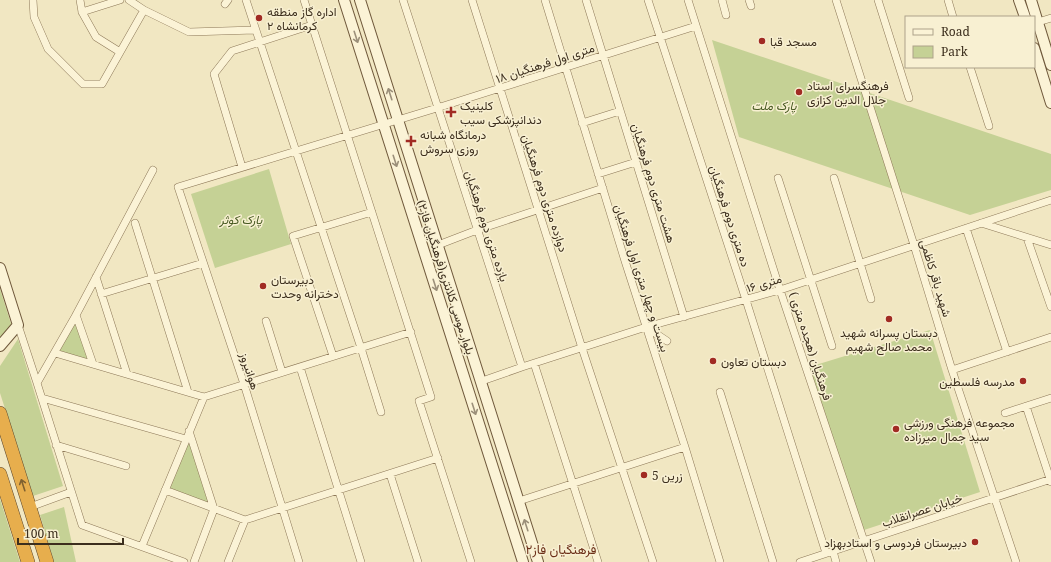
<svg xmlns="http://www.w3.org/2000/svg" width="1051" height="562" font-family="'Noto Serif',Vazirmatn,serif">
	<style>
		.green { fill: #c5d195 }
		.lines { fill: none; stroke-linecap: round; stroke-linejoin: round }
		.street-casing { stroke: #8d7858; stroke-width: 8 }
		.secondary-casing { stroke: #6f583b; stroke-width: 12 }
		.highway-casing { stroke: #5a452c; stroke-width: 14 }
		.street { stroke: #fbf3d6; stroke-width: 7 }
		.secondary { stroke: #fbf3d6; stroke-width: 10 }
		.highway { stroke: #e7ae4d; stroke-width: 13 }
		.oneway { stroke: #9c907a }
		.oneway2 { stroke: #806130 }
		.poi-dot { fill: #a12b23; stroke: #f8f0d2; stroke-width: 1.5 }
		.labels { text-anchor: middle; dominant-baseline: central; stroke-width: 3; stroke-linejoin: round; paint-order: stroke }
		.poi-label { font-size: 12px; fill: #3c2e1d; stroke: #f8f0d2; text-anchor: start }
		.street-label { font-size: 12px; fill: #3c2e1d; stroke: #f8f0d2 }
		.park-label { font-size: 12px; font-style: italic; fill: #485a22; stroke: #f8f0d2 }
		.neighbourhood-label { font-size: 13px; fill: #6c3019; stroke: #f8f0d2 }
	</style>
	<rect width="100%" height="100%" fill="#f1e7c2"/>
	<!-- green -->
	<path class="green" d="M712,40L1051,154V190L970,215L739,137Z
		M269,169L291,244L215,268L191,194Z
		M0,289L12,327L0,337Z
		M76,322L89,361L59,351Z
		M930,330L980,492L864,530L809,367Z
		M18,339L63,486L33,496L0,393V366Z
		M188,438L211,505L168,488Z
		M0,499L20,562H0Z
		M64,507L76,562H54L40,515Z"/>
	<g class="lines">
		<!-- street casing -->
		<g class="street-casing">
			<path id="street" d="M33,0L34,17L48,49L83,84H102L144,10
				M80,0L82,12L120,0
				M129,0L144,10L189,32L255,30
				M246,0L361,348L381,412
				M304,0L431,397L419,401L471,562
				M403,0L522,367
				M472,0L582,348L653,562
				M545,0L625,261L685,447L720,562
				M586,0L684,317
				M648,0L746,300L826,553
				M688,0L780,290L871,562
				M722,0L726,15
				M749,0L751,6
				M836,0L914,245L952,370L1016,562
				M878,0L909,98
				M948,0L953,17
				M225,4L228,0
				M82,12L96,37L120,52
				M1038,22L1051,18
				M970,67L989,126
				M582,123L620,111
				M242,167L214,74L232,51L312,25
				M153,170L76,315L37,383L82,525L184,562
				M598,174L636,162
				M778,178L832,346
				M834,178L871,299
				M135,223L188,392
				M981,223L1051,245
				M966,228L1007,352
				M1027,238L1051,307
				M438,245L477,230L603,188
				M96,277L127,374
				M101,294L203,263
				M76,315L93,364
				M266,321L282,372
				M18,325L37,383
				M646,327L667,341
				M55,353L204,397L411,332
				M333,356L293,236L372,212
				M534,363L598,562
				M300,367L361,562
				M952,370L1051,337
				M482,381L522,367L646,327L780,290L1051,200
				M720,392L773,562
				M42,398L186,439
				M1026,406L1051,482
				M1005,413L1051,398
				M189,431L214,509L194,562
				M56,445L126,466
				M390,474L418,562
				M165,490L245,520L438,458
				M519,501L685,447
				M30,507L71,492
				M142,546L204,397
				M833,551L836,562
				M228,562L245,520
				M299,562L244,384L178,187L437,108L696,26
				M800,562L1051,479"/>
		</g>
		<!-- secondary casing -->
		<g class="secondary-casing">
			<path id="secondary" d="M344,0L523,562
				M360,0L538,562
				M1019,0L1025,17
				M1031,0L1051,65
				M1034,48L1051,103
				M0,268L18,325L0,346"/>
		</g>
		<!-- highway casing -->
		<g class="highway-casing">
			<path id="highway" d="M0,413L47,562
				M0,474L28,562"/>
		</g>
		<!-- street -->
		<use href="#street" class="street"/>
		<!-- secondary -->
		<use href="#secondary" class="secondary"/>
		<!-- highway -->
		<use href="#highway" class="highway"/>
	</g>
	<!-- one-way arrows -->
	<defs><path id="oneway-shaft" d="M-6 0H5M1.5-3L5.5 0L1.5 3" fill="none" stroke-width="1.6" stroke-linecap="round" stroke-linejoin="round"/></defs>
	<g class="oneway">
		<use href="#oneway-shaft" transform="translate(356 37) rotate(72)"/>
		<use href="#oneway-shaft" transform="translate(390 94) rotate(-108)"/>
		<use href="#oneway-shaft" transform="translate(395 161) rotate(72)"/>
		<use href="#oneway-shaft" transform="translate(435 285) rotate(72)"/>
		<use href="#oneway-shaft" transform="translate(474 409) rotate(72)"/>
		<use href="#oneway-shaft" transform="translate(526 525) rotate(-108)"/>
	</g>
	<use class="oneway2" href="#oneway-shaft" transform="translate(23 485) rotate(-108)"/>
	<!-- markers -->
	<g class="poi-dot">
		<circle cx="259" cy="18" r="4"/>
		<circle cx="762" cy="41" r="4"/>
		<circle cx="799" cy="92" r="4"/>
		<path d="M449 106h4v4h4v4h-4v4h-4v-4h-4v-4h4z"/>
		<path d="M409 135h4v4h4v4h-4v4h-4v-4h-4v-4h4z"/>
		<circle cx="263" cy="286" r="4"/>
		<circle cx="889" cy="319" r="4"/>
		<circle cx="713" cy="361" r="4"/>
		<circle cx="1023" cy="381" r="4"/>
		<circle cx="896" cy="429" r="4"/>
		<circle cx="644" cy="475" r="4"/>
		<circle cx="975" cy="542" r="4"/>
	</g>
	<g class="labels">
		<!-- poi labels -->
		<g class="poi-label">
			<text x="267" y="11">اداره گاز منطقه<tspan x="267" dy="14">۲ کرمانشاه</tspan></text>
			<text x="770" y="41">مسجد قبا</text>
			<text x="807" y="85">فرهنگسرای استاد<tspan x="807" dy="14">جلال الدین کزازی</tspan></text>
			<text x="460" y="105">کلینیک<tspan x="460" dy="14">دندانپزشکی سیب</tspan></text>
			<text x="420" y="134">درمانگاه شبانه<tspan x="420" dy="14">روزی سروش</tspan></text>
			<text x="271" y="279">دبیرستان<tspan x="271" dy="14">دخترانه وحدت</tspan></text>
			<text x="889" y="332" text-anchor="middle">دبستان پسرانه شهید<tspan x="889" dy="14">محمد صالح شهیم</tspan></text>
			<text x="721" y="361">دبستان تعاون</text>
			<text x="1015" y="381" text-anchor="end">مدرسه فلسطین</text>
			<text x="904" y="422">مجموعه فرهنگی ورزشی<tspan x="904" dy="14">سید جمال میرزاده</tspan></text>
			<text x="652" y="475">زرین 5</text>
			<text x="967" y="542" text-anchor="end">دبیرستان فردوسی و استادبهزاد</text>
		</g>
		<!-- street labels -->
		<g class="street-label">
			<text transform="translate(545 63) rotate(-18)">۱۸ متری اول فرهنگیان</text>
			<text transform="translate(654 183) rotate(73)">هشت متری دوم فرهنگیان</text>
			<text transform="translate(545 193) rotate(72)">دوازده متری دوم فرهنگیان</text>
			<text transform="translate(730 216) rotate(72)">ده متری دوم فرهنگیان</text>
			<text transform="translate(487 226) rotate(72)">یازده متری دوم فرهنگیان</text>
			<text transform="translate(446 277) rotate(72)">بلوار موسی کلانتری(فرهنگیان فاز۲)</text>
			<text transform="translate(642 278) rotate(72)">بیست و چهار متری اول فرهنگیان</text>
			<text transform="translate(936 278) rotate(73)">شهید باقر کاظمی</text>
			<text transform="translate(764 283) rotate(-17)">۱۶ متری</text>
			<text transform="translate(811 346) rotate(72)">فرهنگیان (هجده متری )</text>
			<text transform="translate(250 371) rotate(72)">هوانیروز</text>
			<text transform="translate(922 510) rotate(-18)">خیابان عصرانقلاب</text>
		</g>
		<!-- park labels -->
		<g class="park-label">
			<text x="774" y="105">پارک ملت</text>
			<text x="241" y="219">پارک کوثر</text>
		</g>
		<!-- neighbourhood labels -->
		<g class="neighbourhood-label">
			<text x="561" y="549">فرهنگیان فاز۲</text>
		</g>
	</g>
	<!-- legend -->
	<rect x="905" y="16" width="130" height="52" fill="#f8f0d2" stroke="#ada28a"/>
	<rect x="913" y="29" width="20" height="6" fill="#fbf3d6" stroke="#ada28a"/>
	<text x="941" y="36" font-size="12" fill="#3c2e1d">Road</text>
	<rect x="913" y="46" width="20" height="12" fill="#c5d195" stroke="#ada28a"/>
	<text x="941" y="56" font-size="12" fill="#3c2e1d">Park</text>
	<!-- scale -->
	<path d="M18 538v6h105v-6" fill="none" stroke="#3c2e1d" stroke-width="2"/>
	<text x="24" y="538" font-size="12" fill="#3c2e1d" stroke="#f8f0d2" stroke-width="3" paint-order="stroke">100 m</text>
</svg>
